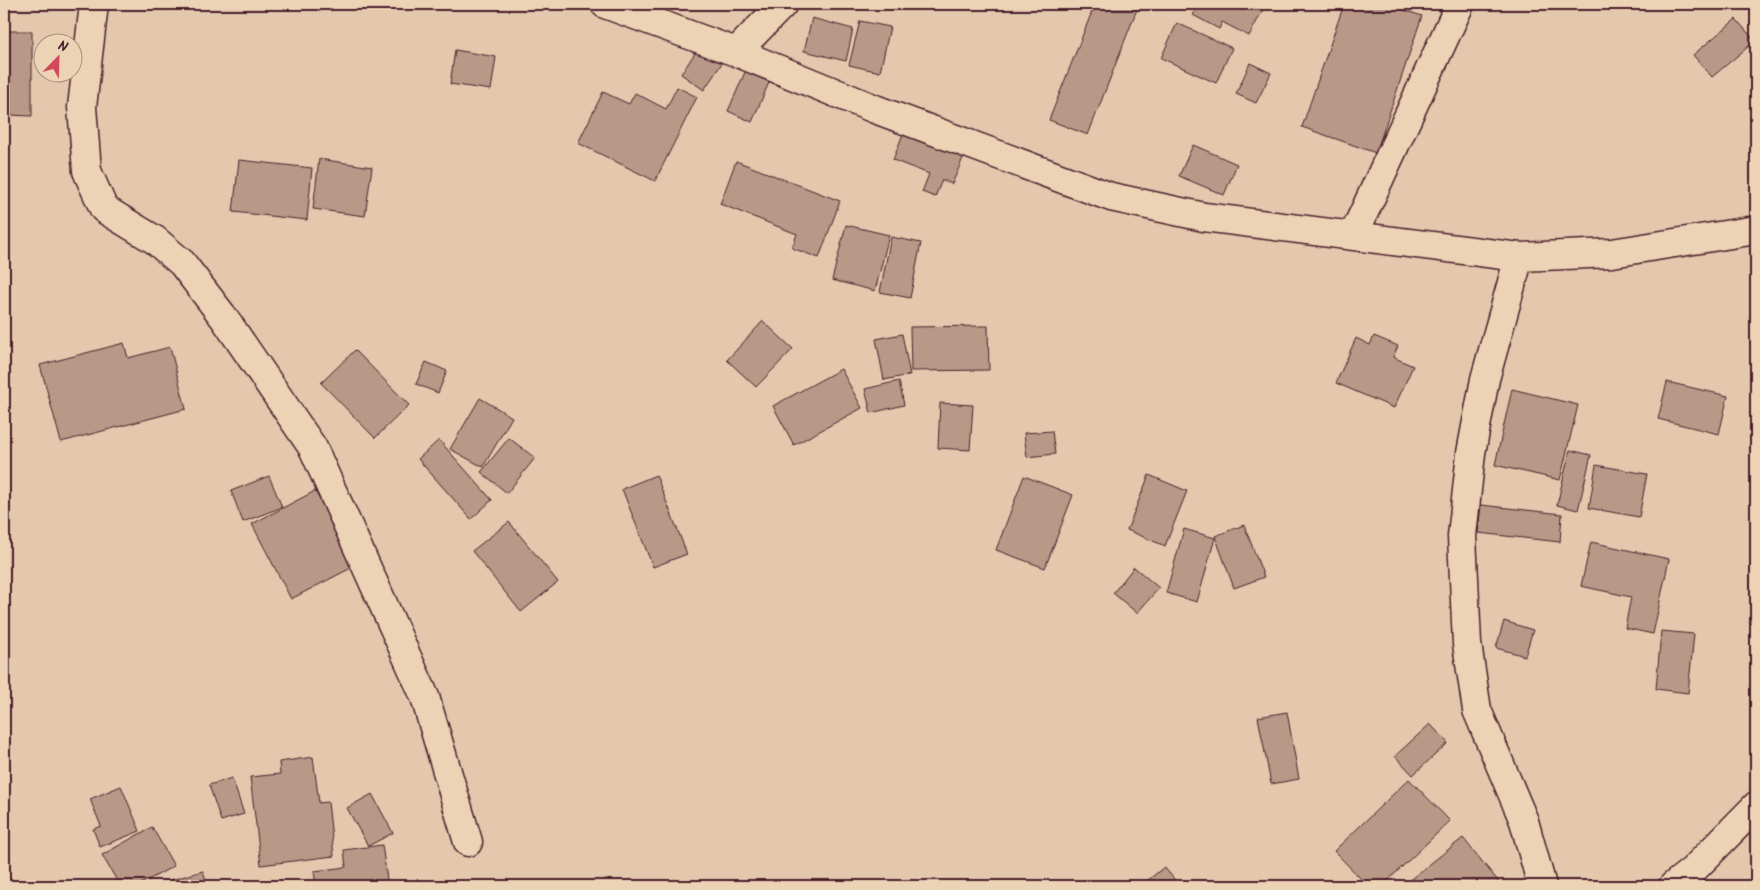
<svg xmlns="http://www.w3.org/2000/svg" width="1760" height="890" font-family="Kalam,sans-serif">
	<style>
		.building { fill: #b89988; stroke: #4a1f2b }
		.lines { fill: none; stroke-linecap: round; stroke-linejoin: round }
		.minor-casing { stroke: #4a1f2b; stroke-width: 31 }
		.minor { stroke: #edd3b5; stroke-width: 28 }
	</style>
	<rect width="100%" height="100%" fill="#e3c8ad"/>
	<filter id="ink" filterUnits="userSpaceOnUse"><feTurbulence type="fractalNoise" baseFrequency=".02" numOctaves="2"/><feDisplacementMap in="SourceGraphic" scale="10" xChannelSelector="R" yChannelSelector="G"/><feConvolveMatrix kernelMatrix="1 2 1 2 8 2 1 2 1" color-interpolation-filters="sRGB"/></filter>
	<g filter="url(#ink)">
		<!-- building -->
		<path class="building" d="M1095,4H1139L1088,135L1049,120Z
			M1187,4H1266L1249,36L1222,22L1219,29L1193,15L1196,9Z
			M1344,4H1385L1422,16L1376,153L1302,127Z
			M812,18L853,29L846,61L804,51Z
			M1736,19L1755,41L1712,77L1693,55Z
			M860,21L890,27L880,72L849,65Z
			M1177,23L1232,48L1216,83L1161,58Z
			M8,31H32V116L7,115Z
			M699,47L722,63L704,90L681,74Z
			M455,50L496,57L491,90L450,84Z
			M1250,63L1271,73L1256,103L1236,94Z
			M746,70L770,80L752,122L728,111Z
			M677,87L697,97L655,181L578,143L603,92L629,104L635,93L666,109Z
			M906,126L966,151L952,184L942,180L935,197L922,192L929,174L893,160Z
			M1193,145L1237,164L1224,195L1179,176Z
			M319,159L372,167L365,216L313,209Z
			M239,160L312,168L307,220L233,212Z
			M736,161L840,201L819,258L792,248L797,234L720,204Z
			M846,225L889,235L875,291L832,280Z
			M891,237L921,243L910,298L880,292Z
			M763,321L793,349L756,387L727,360Z
			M988,326L989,370L911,371L910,327Z
			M902,334L910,375L884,380L876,339Z
			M1374,336L1398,346L1393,357L1413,366L1394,408L1336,383L1356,338L1370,345Z
			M124,343L128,358L170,347L186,409L61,442L40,365Z
			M355,350L409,405L375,438L321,383Z
			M426,362L447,371L438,393L416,384Z
			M841,369L862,408L794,445L773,406Z
			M899,381L904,405L871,413L865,389Z
			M1667,382L1728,396L1719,434L1658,419Z
			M1512,389L1578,405L1560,480L1495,465Z
			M480,398L512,417L483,467L450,449Z
			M940,403L973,405L970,450L938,448Z
			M1052,431L1055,454L1027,457L1024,433Z
			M509,438L535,458L507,493L481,472Z
			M439,440L492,500L471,519L418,459Z
			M1570,450L1591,455L1578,510L1557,505Z
			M1596,465L1647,474L1639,517L1589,508Z
			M656,475L687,554L653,567L622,489Z
			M1149,475L1187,491L1165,546L1127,530Z
			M269,476L282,507L243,522L231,491Z
			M1024,476L1073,495L1045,568L996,550Z
			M315,491L355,566L291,599L252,524Z
			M1481,505L1562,514L1560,542L1478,533Z
			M509,522L558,582L521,612L472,551Z
			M1244,525L1264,577L1234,588L1215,536Z
			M1184,529L1215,538L1197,602L1166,593Z
			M1591,542L1669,559L1653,634L1625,628L1631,597L1581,586Z
			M1134,567L1159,588L1137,613L1113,593Z
			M1504,621L1533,630L1525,656L1496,648Z
			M1661,631L1694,634L1688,693L1656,689Z
			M1287,712L1299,779L1271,784L1258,717Z
			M1430,724L1448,743L1413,775L1395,756Z
			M313,757L319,803L328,802L334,856L261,865L250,777L280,774L279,762Z
			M232,778L244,814L221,821L209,785Z
			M1409,779L1450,821L1382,886H1368L1334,851Z
			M121,786L140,831L100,847L93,829L101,826L90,799Z
			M372,794L393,833L368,846L347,808Z
			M152,827L174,866L137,886H120L102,855Z
			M1463,838L1502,886H1402Z
			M382,845L388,886H316L314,871L346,867L344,850Z
			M1164,867L1180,886H1141Z
			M203,871L208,886H149Z"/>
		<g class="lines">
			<!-- minor casing -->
			<g class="minor-casing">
				<path id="minor" d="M94,4L82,107L87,171L104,209L155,240L182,263L225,319L313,448L425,697L468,842
					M605,4L736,52L875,109L1111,197L1204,217L1519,257L1612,253L1756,230
					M736,52L783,4
					M1354,234L1460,4
					M1519,257L1485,379L1471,453L1462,536L1467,644L1477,710L1524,821L1542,886
					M1673,886L1693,870L1756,806"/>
			</g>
			<!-- minor -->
			<use href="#minor" class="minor"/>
		</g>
	</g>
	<!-- margin -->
	<rect width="1760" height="890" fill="none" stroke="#edd3b5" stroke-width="20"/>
	<rect x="10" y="10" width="1740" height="870" fill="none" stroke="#4a1f2b" stroke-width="2" filter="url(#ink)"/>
	<!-- north arrow -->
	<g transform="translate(58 58) rotate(23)"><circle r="24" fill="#edd3b5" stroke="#ac8b7e"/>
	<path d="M0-4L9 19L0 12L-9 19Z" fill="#d1495b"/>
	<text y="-8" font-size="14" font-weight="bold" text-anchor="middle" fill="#4a1f2b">N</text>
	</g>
</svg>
